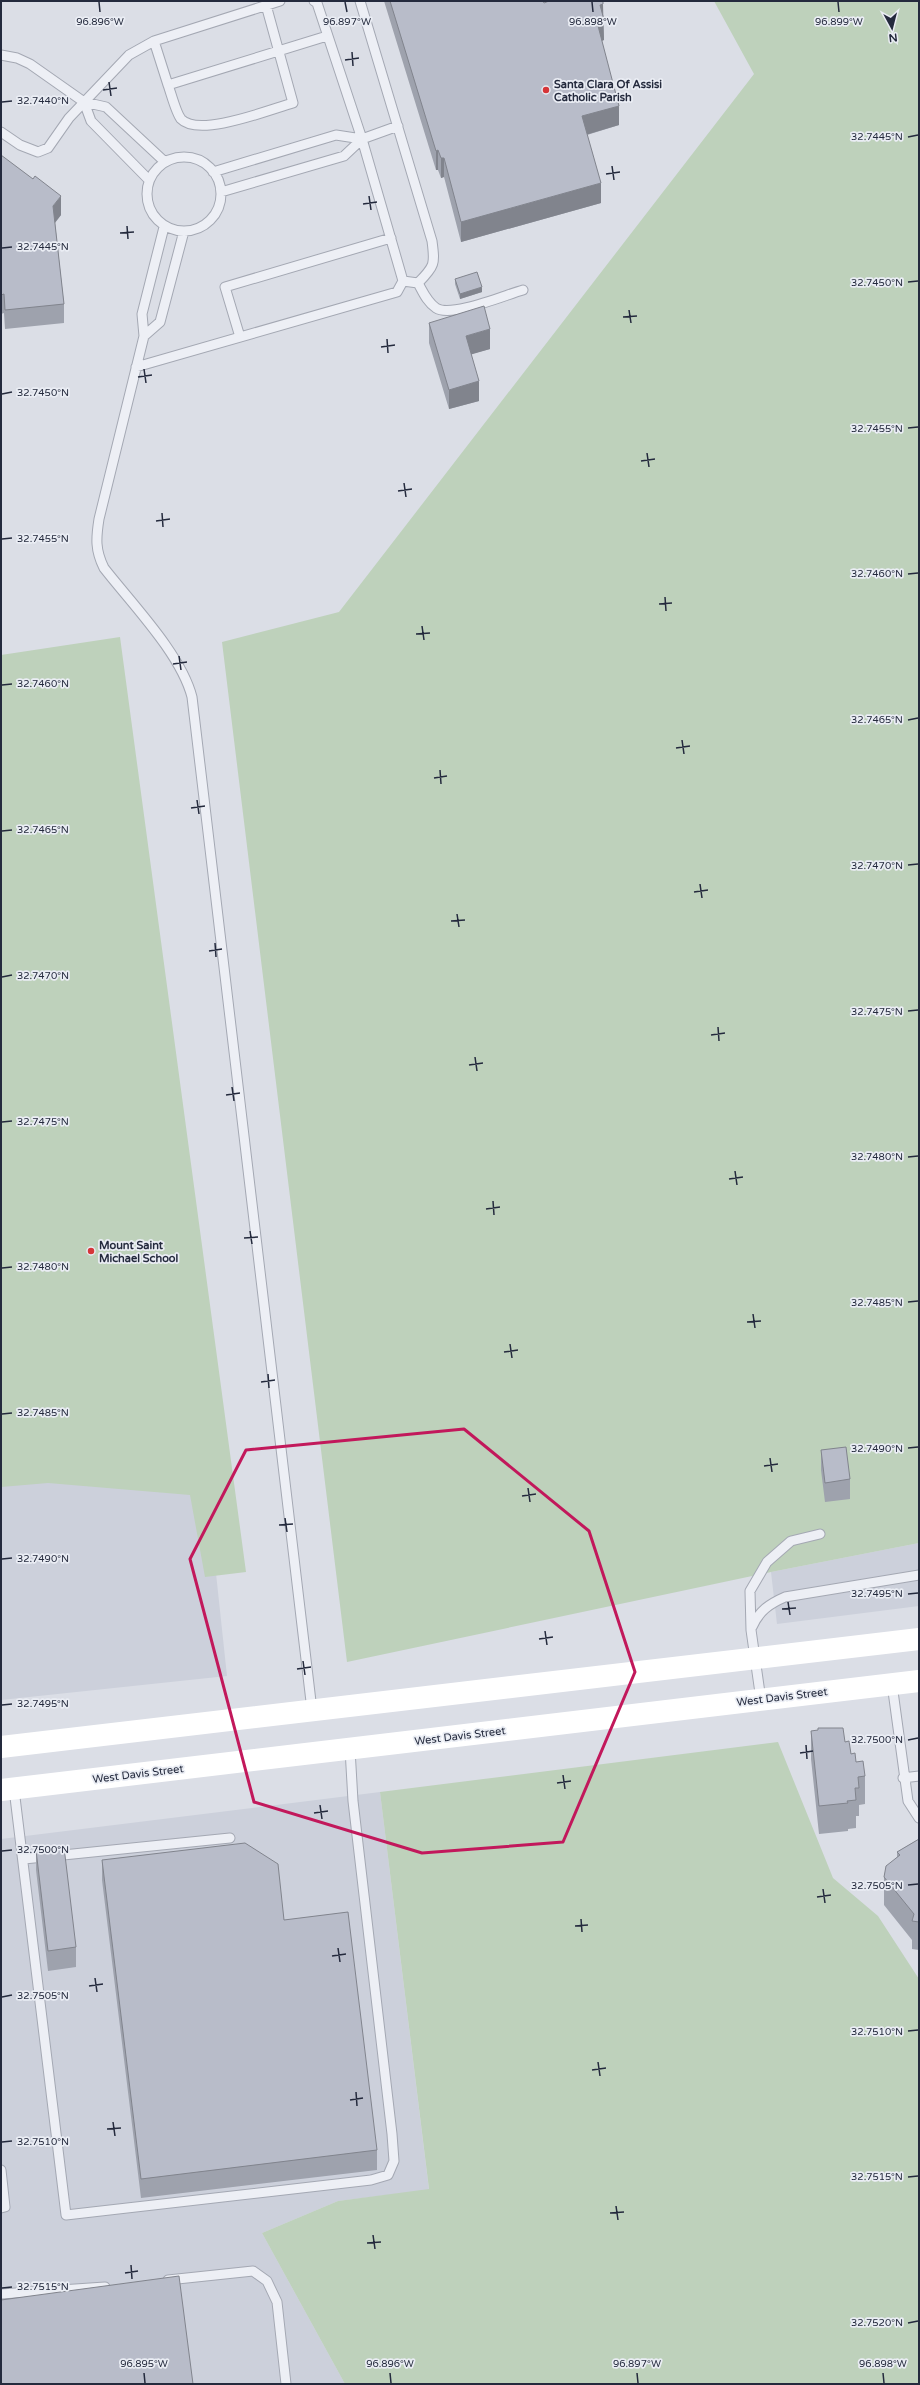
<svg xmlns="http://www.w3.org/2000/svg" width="920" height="2385" font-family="'Varela Round',sans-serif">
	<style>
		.built { fill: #ccd0db }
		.green { fill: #bed1bb }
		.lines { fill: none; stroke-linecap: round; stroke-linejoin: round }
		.lane-casing { stroke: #a4a8b3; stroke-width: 11 }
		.lane { stroke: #edeff5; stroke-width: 9 }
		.secondary { stroke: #fff; stroke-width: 22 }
		.wall { fill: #9ea2ad }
		.shaded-wall { fill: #81848d }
		.building { fill: #b8bcc9; stroke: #81848d }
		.marked { fill: none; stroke: #c2185b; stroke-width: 3; stroke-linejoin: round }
		.ticks { fill: none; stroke: #242a3d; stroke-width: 1.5 }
		.poi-dot { fill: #d63538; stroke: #eaedf4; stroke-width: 1.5 }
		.labels { text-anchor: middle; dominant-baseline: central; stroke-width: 3.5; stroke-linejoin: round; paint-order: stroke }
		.poi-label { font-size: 11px; font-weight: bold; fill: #242a3d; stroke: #eaedf4; text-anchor: start }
		.street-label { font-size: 11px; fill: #242a3d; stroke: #eaedf4 }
		.ticks-label { font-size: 10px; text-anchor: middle; fill: #242a3d; stroke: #eaedf4; stroke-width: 3.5; stroke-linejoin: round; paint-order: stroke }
	</style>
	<rect width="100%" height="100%" fill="#dbdee6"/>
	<!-- built -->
	<path class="built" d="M134,808L227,1676L1,1700V827Z
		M919,1543V1606L777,1624L771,1572Z
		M380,1792L429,2190L338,2201L262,2233L345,2384H1V1839Z"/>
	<!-- green -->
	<path class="green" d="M714,1H919V1543L771,1572L347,1662L222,642L339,612L754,74Z
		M120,637L246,1572L205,1577L190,1495L48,1483L1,1487V655Z
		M778,1742L833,1878L878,1916L919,1979V2384H345L262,2233L338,2201L429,2189L380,1792Z"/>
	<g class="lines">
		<!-- lane casing -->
		<g class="lane-casing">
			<path id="lane" d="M360,1L432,241C435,264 435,266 418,283
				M154,41L168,85L327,36
				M1,55L17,58L30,64L84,102L106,107L165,162
				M168,85C171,93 176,113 181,119C199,138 271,109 293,103L266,5
				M84,102L91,121L149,180
				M1,132L20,145L38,152L48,148L69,118L129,55L154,41L280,1
				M362,139L398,126
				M147 194a37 37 0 1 1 74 0a37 37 0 1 1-74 0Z
				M213,172L336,135L362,139L344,156L221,192
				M164,227L142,314L144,336L99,519C96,538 95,550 104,568C132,604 181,654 192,697L312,1710
				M403,281L418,283C423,292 427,302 436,308C451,318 505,295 523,290
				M144,336L160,322L184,231
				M240,337L225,287L391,238
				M136,367L397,292L403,281L362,139L317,3L314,1
				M752,1627C759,1611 769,1604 785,1597L919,1575
				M892,1684L908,1801L919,1818
				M761,1700L751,1630L750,1591L767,1562L791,1541L820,1534
				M903,1778L919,1776
				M14,1789L66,2215L371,2180L388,2175L394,2161L392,2134L353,1801L350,1749
				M24,1859L230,1838
				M1,2170L5,2207L1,2208
				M168,2280L253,2271L267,2281L277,2302L286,2384
				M1,2294L105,2287"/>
		</g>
		<!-- lane -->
		<use href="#lane" class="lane"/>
		<!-- secondary -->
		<path class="secondary" d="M1,1747L919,1639
			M1,1790L919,1681"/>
	</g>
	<!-- wall -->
	<path class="wall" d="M384,1H543L544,3L603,18L604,40L602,41L619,125L587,135L601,203L461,242L444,177L441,178L438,170H436Z
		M1,155L61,215L55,223L64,304V323L5,329L4,313L1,314Z
		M455,279L482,292L460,299L455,284Z
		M429,323L490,349L471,354L479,401L449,409L429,343Z
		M821,1450L850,1479V1499L825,1502L821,1470Z
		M811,1731L845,1742L851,1754L865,1776V1804L859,1805V1816H856V1828L848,1829V1831L819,1834L811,1759Z
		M919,1839V1950L912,1949V1940L884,1905V1877L897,1857V1852Z
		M36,1850L76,1947V1967L48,1971L36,1870Z
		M102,1860L284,1920L377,2150V2170L141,2198L102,1880Z"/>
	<!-- shaded-wall -->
	<path class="shaded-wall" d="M603,4L604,40L597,42V22L600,5Z
		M619,106V125L582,136V116Z
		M438,150V170H436V151Z
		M441,158H444V177L441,178Z
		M601,183V203L461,242V222Z
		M61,196V215L53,225V206Z
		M482,287V292L460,299V294Z
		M490,329V349L466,356V336Z
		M479,381V401L449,409V390Z"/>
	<!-- building -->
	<path class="building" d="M390,1H543L544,3L549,1H603V4L600,5L604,20L597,22L619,106L582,116L601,183L461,222L444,158H441L438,150L436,151Z
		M1,155L33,179L35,176L61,196L53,206L64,304L5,310L4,294L1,295Z
		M477,272L482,287L460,294L455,279Z
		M484,306L490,329L466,336L479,381L449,390L429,323Z
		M846,1447L850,1479L825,1483L821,1450Z
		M818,1728H843L845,1742L849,1741L851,1754L855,1753L856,1762L863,1761L865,1776L858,1777L859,1788H855L856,1800L847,1801L848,1803L819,1806L811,1731L818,1730Z
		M919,1839V1922L912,1921L914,1914L884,1877L886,1866L900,1855L897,1852Z
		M245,1843L278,1864L284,1920L348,1912L377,2150L141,2179L102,1860Z
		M64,1847L76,1947L48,1951L36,1850Z
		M179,2276L193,2384H1V2300Z"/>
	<!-- marked area -->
	<path class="marked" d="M464,1429L589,1531L635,1672L563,1842L422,1853L254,1802L190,1559L246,1450Z"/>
	<!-- ticks -->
	<path class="ticks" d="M99,2L100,12M345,2L347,12M592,2L593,12M838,2L839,12M352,52L353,66M345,60L359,58M109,82L111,96M103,90L117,88M2,102L12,101M908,137L918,135M612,166L614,180M606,174L620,172M369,196L371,210M363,204L377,202M127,226L128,239M120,233L134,232M2,248L12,247M908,282L918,281M629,310L631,323M623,317L637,316M387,339L388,353M381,347L395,345M144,369L146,383M138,377L152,375M2,394L12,392M908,428L918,427M647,453L649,467M641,461L655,459M404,483L406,497M398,491L412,489M162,513L163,527M156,521L170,519M2,539L12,538M908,574L918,573M665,597L666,611M659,604L672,603M422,626L424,640M416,634L430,633M179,656L181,670M173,664L187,662M2,685L12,684M908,720L918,718M682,740L684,754M676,748L690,746M440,770L441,784M434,778L447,776M197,800L199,814M191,808L205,806M2,831L12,830M908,865L918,864M700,884L702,898M694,892L708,890M457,914L459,927M451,921L465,920M215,943L216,957M209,951L222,949M2,977L12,975M908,1011L918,1010M718,1027L719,1041M711,1035L725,1033M475,1057L477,1071M469,1065L483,1063M232,1087L234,1101M226,1095L240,1093M2,1122L12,1121M908,1157L918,1156M735,1171L737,1185M729,1179L743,1177M493,1201L494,1215M486,1209L500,1207M250,1231L252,1244M244,1238L258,1237M2,1268L12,1267M908,1302L918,1301M753,1314L755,1328M747,1322L761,1321M510,1344L512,1358M504,1352L518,1350M268,1374L269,1388M261,1382L275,1380M2,1414L12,1413M908,1448L918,1447M770,1458L772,1472M764,1466L778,1464M528,1488L530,1502M522,1496L536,1494M285,1518L287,1532M279,1525L293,1524M2,1559L12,1558M908,1594L918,1593M788,1602L790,1615M782,1609L796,1608M545,1631L547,1645M539,1639L553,1637M303,1661L305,1675M297,1669L311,1667M2,1705L12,1704M908,1740L918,1738M806,1745L807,1759M800,1753L813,1751M563,1775L565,1789M557,1783L571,1781M320,1805L322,1819M314,1813L328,1811M2,1851L12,1850M908,1885L918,1884M823,1889L825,1903M817,1897L831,1895M581,1919L582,1932M575,1926L588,1925M338,1948L340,1962M332,1956L346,1954M95,1978L97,1992M89,1986L103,1984M2,1997L12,1995M908,2031L918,2030M598,2062L600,2076M592,2070L606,2068M356,2092L357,2106M350,2100L363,2098M113,2122L115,2136M107,2129L121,2128M2,2142L12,2141M908,2177L918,2176M616,2206L618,2220M610,2213L624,2212M373,2235L375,2249M367,2243L381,2242M131,2265L132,2279M125,2273L138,2271M2,2288L12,2287M908,2323L918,2321M144,2373L145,2383M390,2373L391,2383M637,2373L638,2383M883,2373L884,2383"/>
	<!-- markers -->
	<g class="poi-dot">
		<circle cx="546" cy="90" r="4"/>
		<circle cx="91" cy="1251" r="4"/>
	</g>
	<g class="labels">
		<!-- poi labels -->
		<g class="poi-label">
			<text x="554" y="84">Santa Clara Of Assisi<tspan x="554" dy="13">Catholic Parish</tspan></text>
			<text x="99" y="1245">Mount Saint<tspan x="99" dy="13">Michael School</tspan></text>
		</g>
		<!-- street labels -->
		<g class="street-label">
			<text transform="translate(782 1697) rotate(-7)">West Davis Street</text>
			<text transform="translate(460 1736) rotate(-7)">West Davis Street</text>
			<text transform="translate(138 1774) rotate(-7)">West Davis Street</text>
		</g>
	</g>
	<g class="ticks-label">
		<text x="100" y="25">96.896°W</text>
		<text x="347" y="25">96.897°W</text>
		<text x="593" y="25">96.898°W</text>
		<text x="839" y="25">96.899°W</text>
		<text x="43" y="104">32.7440°N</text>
		<text x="877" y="140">32.7445°N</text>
		<text x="43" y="250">32.7445°N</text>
		<text x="877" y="286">32.7450°N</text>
		<text x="43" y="396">32.7450°N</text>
		<text x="877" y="432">32.7455°N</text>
		<text x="43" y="542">32.7455°N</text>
		<text x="877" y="577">32.7460°N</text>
		<text x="43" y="687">32.7460°N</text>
		<text x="877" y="723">32.7465°N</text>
		<text x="43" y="833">32.7465°N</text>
		<text x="877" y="869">32.7470°N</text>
		<text x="43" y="979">32.7470°N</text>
		<text x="877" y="1015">32.7475°N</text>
		<text x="43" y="1125">32.7475°N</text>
		<text x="877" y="1160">32.7480°N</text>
		<text x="43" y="1270">32.7480°N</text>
		<text x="877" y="1306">32.7485°N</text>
		<text x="43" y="1416">32.7485°N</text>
		<text x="877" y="1452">32.7490°N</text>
		<text x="43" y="1562">32.7490°N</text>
		<text x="877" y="1597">32.7495°N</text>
		<text x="43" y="1707">32.7495°N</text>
		<text x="877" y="1743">32.7500°N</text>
		<text x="43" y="1853">32.7500°N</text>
		<text x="877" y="1889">32.7505°N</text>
		<text x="43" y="1999">32.7505°N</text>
		<text x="877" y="2035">32.7510°N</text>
		<text x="43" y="2145">32.7510°N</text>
		<text x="877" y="2180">32.7515°N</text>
		<text x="43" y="2290">32.7515°N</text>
		<text x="877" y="2326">32.7520°N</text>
		<text x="144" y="2367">96.895°W</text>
		<text x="390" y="2367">96.896°W</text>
		<text x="637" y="2367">96.897°W</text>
		<text x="883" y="2367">96.898°W</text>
	</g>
	<!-- border -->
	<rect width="920" height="2385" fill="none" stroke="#242a3d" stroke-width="4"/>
	<!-- north arrow -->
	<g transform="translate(892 28) rotate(173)" stroke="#eaedf4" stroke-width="3" paint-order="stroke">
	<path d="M0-3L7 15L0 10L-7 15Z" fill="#242a3d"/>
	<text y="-6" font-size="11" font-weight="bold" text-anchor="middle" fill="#242a3d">N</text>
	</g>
</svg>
